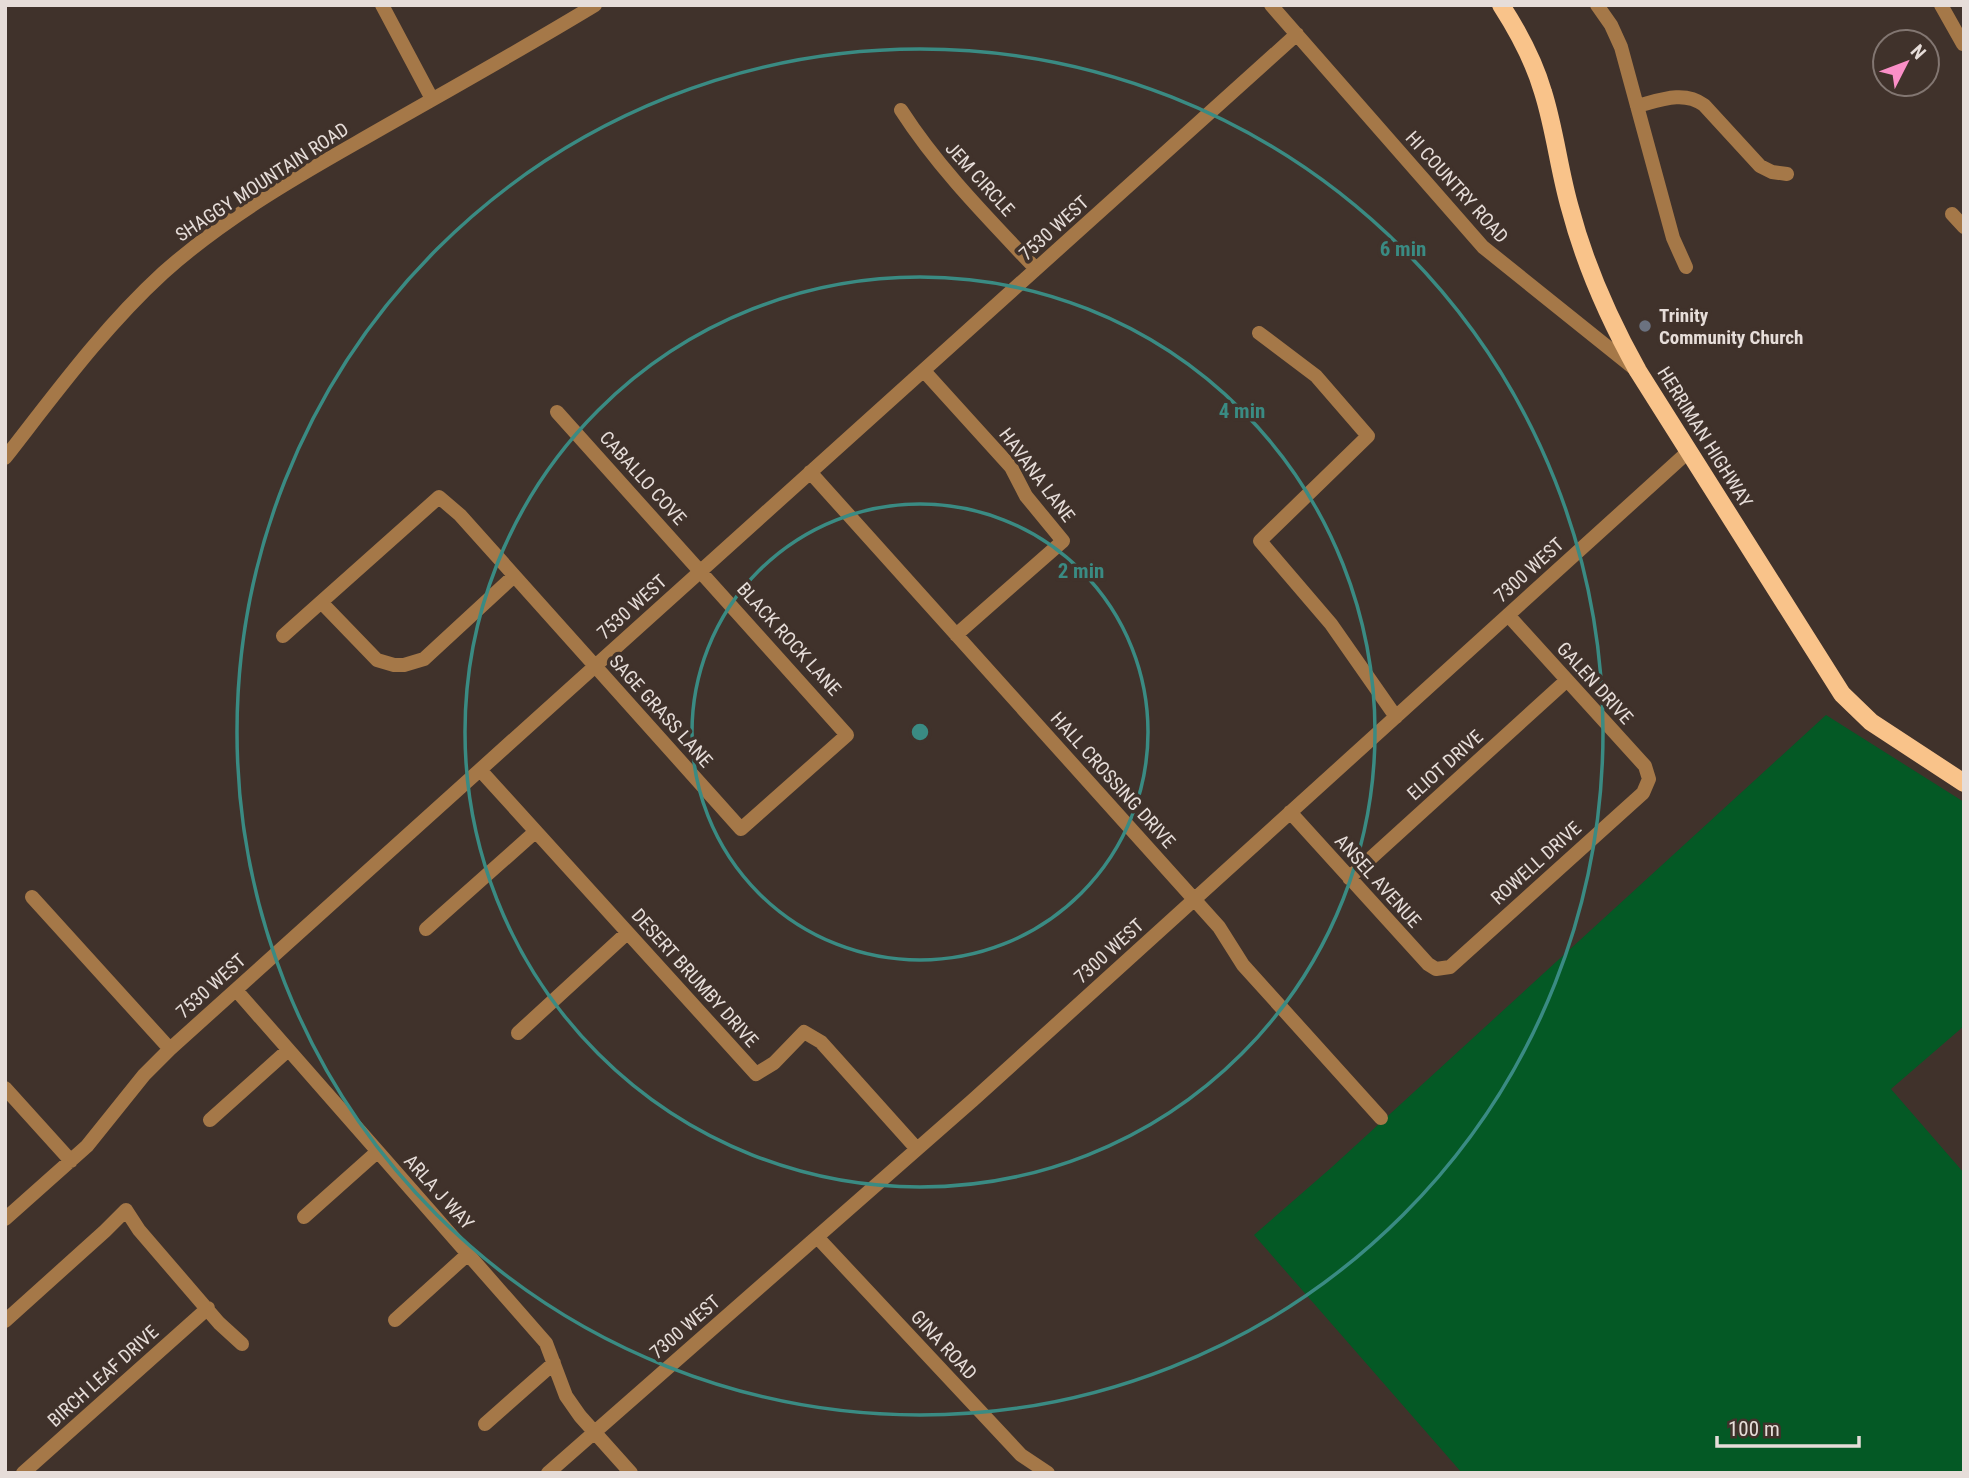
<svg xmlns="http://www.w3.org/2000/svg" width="1969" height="1478" font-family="'Roboto Condensed',sans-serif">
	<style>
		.green { fill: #045925 }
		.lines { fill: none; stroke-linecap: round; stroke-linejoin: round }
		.minor { stroke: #a57848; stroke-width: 14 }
		.major { stroke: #f9c38a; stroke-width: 18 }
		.ring { fill: none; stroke: #3a8b83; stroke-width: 3.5 }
		.worship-dot { fill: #6b7280; stroke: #40322b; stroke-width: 2.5 }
		.labels { text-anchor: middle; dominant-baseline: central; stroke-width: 7; stroke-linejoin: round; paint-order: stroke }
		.street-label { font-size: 19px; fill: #e6ddd9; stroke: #40322b }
		.poi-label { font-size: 19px; font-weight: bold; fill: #e6ddd9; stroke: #40322b; text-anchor: start }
		.centre { fill: #3a8b83; stroke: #40322b; stroke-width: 3.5 }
		.ring-label { font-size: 21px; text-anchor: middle; font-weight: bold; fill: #3a8b83; stroke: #40322b; stroke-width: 7; stroke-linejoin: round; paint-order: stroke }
	</style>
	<rect width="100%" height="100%" fill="#40322b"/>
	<!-- green -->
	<path class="green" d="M1826,715L1964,802V1026L1891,1089L1964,1173V1473H1462L1254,1235L1332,1167Z"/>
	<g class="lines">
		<!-- minor -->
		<path class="minor" d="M382,5L432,99
			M1271,5L1483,247L1635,369
			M1597,5L1611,25L1621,47L1673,238L1686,267
			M1941,5L1963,44
			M1637,106C1660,100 1684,90 1704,105L1760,166L1772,172L1787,174
			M901,110C939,169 988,218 1036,269
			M1952,214L1964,227
			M1259,333L1316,376L1368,436L1260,541L1331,624L1396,717
			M924,371L1011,467L1026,496L1063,541L956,635
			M5,458C55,394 103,328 163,273C221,221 289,181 356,143C436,97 516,53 595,5
			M810,472L1219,927L1243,965L1381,1118
			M321,602L377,660L394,665H404L424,659L514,576
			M283,636L439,497L460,515L741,829L847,735L557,412
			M481,771L756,1074L774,1063L804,1032L821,1042L917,1149
			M1290,812L1428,964L1436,969L1450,967L1643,793L1649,779L1645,766L1508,615
			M1349,878L1567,680
			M32,897L170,1049
			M426,929L535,832
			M236,990L546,1343L566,1396L580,1416L631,1473
			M518,1033L627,933
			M5,1088L71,1161
			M210,1120L287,1051
			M304,1217L377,1152
			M5,1219L87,1146L144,1075L170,1049L1297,34
			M818,1238L1021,1455L1048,1473
			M395,1320L468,1254
			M5,1321L105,1231L126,1210L139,1230L219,1323L242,1344
			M485,1424L554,1363
			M23,1473L208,1308
			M548,1473L973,1100L1689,451"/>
		<!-- major -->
		<path class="major" d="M1501,5C1519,33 1534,61 1543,92C1555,130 1559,170 1570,208C1585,265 1609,319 1638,371L1842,694L1871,722L1964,783"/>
	</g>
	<!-- distance rings -->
	<g class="ring">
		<circle cx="920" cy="732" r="228"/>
		<circle cx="920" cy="732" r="455"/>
		<circle cx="920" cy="732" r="683"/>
	</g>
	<!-- markers -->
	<circle class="worship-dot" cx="1645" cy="326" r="7"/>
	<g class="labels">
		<!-- street labels -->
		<g class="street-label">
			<text transform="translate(980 179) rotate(48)">JEM CIRCLE</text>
			<text transform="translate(262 182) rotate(-33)">SHAGGY MOUNTAIN ROAD</text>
			<text transform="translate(1457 187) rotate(48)">HI COUNTRY ROAD</text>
			<text transform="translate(1054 228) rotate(-42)">7530 WEST</text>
			<text transform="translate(1705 437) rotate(58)">HERRIMAN HIGHWAY</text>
			<text transform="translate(1037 475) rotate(53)">HAVANA LANE</text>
			<text transform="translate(643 478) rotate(48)">CABALLO COVE</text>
			<text transform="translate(1529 570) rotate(-42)">7300 WEST</text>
			<text transform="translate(632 607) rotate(-42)">7530 WEST</text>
			<text transform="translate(789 639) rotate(48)">BLACK ROCK LANE</text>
			<text transform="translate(1595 683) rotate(48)">GALEN DRIVE</text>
			<text transform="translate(661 711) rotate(48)">SAGE GRASS LANE</text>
			<text transform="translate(1445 765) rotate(-42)">ELIOT DRIVE</text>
			<text transform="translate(1113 780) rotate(48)">HALL CROSSING DRIVE</text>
			<text transform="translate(1536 863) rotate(-42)">ROWELL DRIVE</text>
			<text transform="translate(1378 881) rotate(48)">ANSEL AVENUE</text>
			<text transform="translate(1109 951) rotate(-42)">7300 WEST</text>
			<text transform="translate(695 978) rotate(48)">DESERT BRUMBY DRIVE</text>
			<text transform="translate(211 986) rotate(-42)">7530 WEST</text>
			<text transform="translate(439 1192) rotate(48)">ARLA J WAY</text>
			<text transform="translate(685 1327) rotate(-41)">7300 WEST</text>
			<text transform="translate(944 1345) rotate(47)">GINA ROAD</text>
			<text transform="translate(103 1376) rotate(-42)">BIRCH LEAF DRIVE</text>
		</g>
		<!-- poi labels -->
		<g class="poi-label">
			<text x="1659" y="315">Trinity<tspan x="1659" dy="22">Community Church</tspan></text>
		</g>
	</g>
	<circle cx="920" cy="732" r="10" class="centre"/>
	<g class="ring-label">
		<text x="1403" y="256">6 min</text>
		<text x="1242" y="418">4 min</text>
		<text x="1081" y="578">2 min</text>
	</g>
	<!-- border -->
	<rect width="1969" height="1478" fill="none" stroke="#e6ddd9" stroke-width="14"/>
	<!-- north arrow -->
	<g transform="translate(1906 63) rotate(48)"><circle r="33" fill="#40322b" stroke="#827671" stroke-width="2"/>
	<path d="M0-5L12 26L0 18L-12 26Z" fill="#fa8fc7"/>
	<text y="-10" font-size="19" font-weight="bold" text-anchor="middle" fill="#e6ddd9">N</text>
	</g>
	<!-- scale -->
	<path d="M1717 1436v10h142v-10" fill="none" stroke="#e6ddd9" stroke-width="3.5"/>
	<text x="1728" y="1436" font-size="21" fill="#e6ddd9" stroke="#40322b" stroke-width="5" paint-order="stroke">100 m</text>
</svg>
